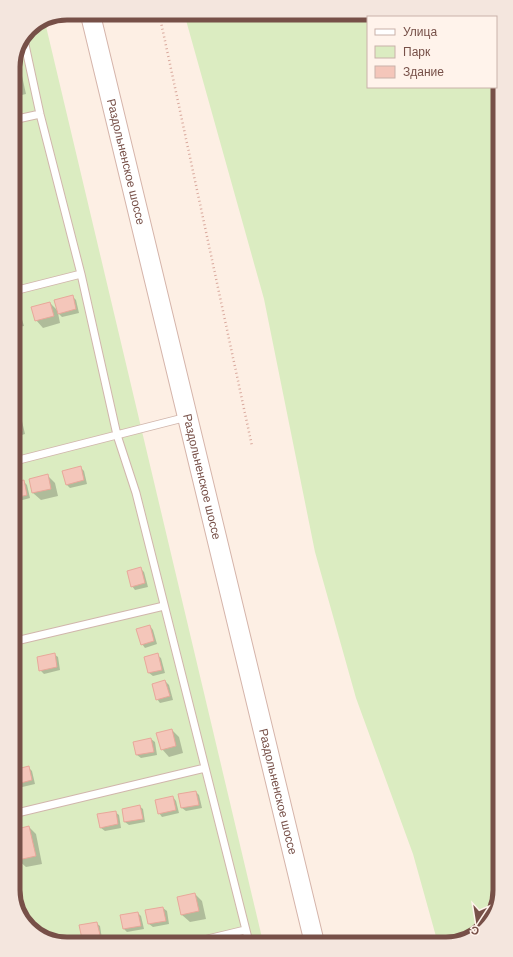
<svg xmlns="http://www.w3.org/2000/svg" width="513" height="957" font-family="'DM Sans',sans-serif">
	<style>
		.green { fill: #dbecc1 }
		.shadow { fill: #0003 }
		.building { fill: #f4c6ba; stroke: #e8a89a }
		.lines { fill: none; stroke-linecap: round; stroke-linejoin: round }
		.lane-casing { stroke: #d1b6ac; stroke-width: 9 }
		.secondary-casing { stroke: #d5b4aa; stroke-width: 21 }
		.path { stroke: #d9a99d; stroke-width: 2.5; stroke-dasharray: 1 3; stroke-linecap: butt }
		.lane { stroke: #fff; stroke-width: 7 }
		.secondary { stroke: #fff; stroke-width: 19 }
		.labels { text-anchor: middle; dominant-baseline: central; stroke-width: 3.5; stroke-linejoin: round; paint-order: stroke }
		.street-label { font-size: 12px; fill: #775048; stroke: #fff3eb }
		.rim { fill: none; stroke: #775048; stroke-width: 5 }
	</style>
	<rect width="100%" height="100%" fill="#fdefe4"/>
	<!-- green -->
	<path class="green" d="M184,13H449L461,17H368V87H496L500,890L491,920L467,940H437L413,854L356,698L315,552L264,299Z
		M45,22L263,942L64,944L37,935L17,911L13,64L29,29Z"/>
	<!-- shadow -->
	<path class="shadow" d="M13,69H15L22,76L26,94L13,97Z
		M13,144L17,158L14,159Z
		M72,296L76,300L79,313L62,317L58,313L60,323L43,328L36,320L50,303L58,311Z
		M17,309L20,313L24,326L14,328V310Z
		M18,418L22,421L25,434L15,437V419Z
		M80,467L84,471L87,484L70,488L67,485Z
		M47,475L55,483L58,496L41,500L33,493L30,480Z
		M23,481L27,485L30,498L15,502V483Z
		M140,568L144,572L148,587L135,590L132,586Z
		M150,626L153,630L157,644L145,648L142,644Z
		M54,654L58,657L60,670L44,674L40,670Z
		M157,655L161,658L165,673L153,676L149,673Z
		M165,681L169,685L173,700L160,703L157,699Z
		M172,730L179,737L183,753L169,757L162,749Z
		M151,739L155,742L157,755L141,758L137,755L135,742Z
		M28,767L32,771L35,784L18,788L17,787V770Z
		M196,792L199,795L202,808L186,811L182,808L179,795Z
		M173,797L176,801L179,813L162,817L159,813Z
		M139,806L143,809L145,822L129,825L125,822L123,809Z
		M115,812L119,815L121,828L105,831L101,828Z
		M29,827L36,834L42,864L26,867L18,860L17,853V830Z
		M195,894L202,901L206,919L190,922L182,915L179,898Z
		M163,908L167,911L169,924L153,927L149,924L147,911Z
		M138,913L141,916L144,929L127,932L124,929Z
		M96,923L100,926L102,939L86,942L83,939Z"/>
	<!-- building -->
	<path class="building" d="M13,68H15L20,87L13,88Z
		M73,295L76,309L58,314L54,300Z
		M50,302L54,316L35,321L31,307Z
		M17,308L21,323L14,324V309Z
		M19,417L22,431L15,433V418Z
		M81,466L84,480L66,485L62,471Z
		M48,474L51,489L32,493L29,479Z
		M24,480L27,495L15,498V482Z
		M141,567L145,583L131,587L127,571Z
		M150,625L154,641L141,645L136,629Z
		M55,653L57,667L39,671L37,657Z
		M158,653L162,670L148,673L144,657Z
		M165,680L170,696L156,700L152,684Z
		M172,729L176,746L161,750L156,733Z
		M151,738L154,752L136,755L133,742Z
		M29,766L32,780L17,784V769Z
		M196,791L199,805L181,808L178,794Z
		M173,796L176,810L158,814L155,800Z
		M140,805L143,819L124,822L122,809Z
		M116,811L118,824L100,828L97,814Z
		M29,826L36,856L18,860L17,829Z
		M195,893L199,911L181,915L177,897Z
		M163,907L166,921L148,924L145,910Z
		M138,912L141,926L123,929L120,915Z
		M97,922L100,935L82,939L79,925Z"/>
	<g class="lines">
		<!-- lane casing -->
		<g class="lane-casing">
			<path id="lane" d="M24,40L40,114L81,274L117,435L136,493L249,942
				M13,120L40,114
				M14,291L81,274
				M15,461L187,417
				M16,641L164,606
				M17,813L205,768
				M191,943L245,930"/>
		</g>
		<!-- secondary casing -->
		<g class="secondary-casing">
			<g id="secondary">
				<path id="s1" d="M90,13L314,941"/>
			</g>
		</g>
		<!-- path -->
		<path class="path" d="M159,13L252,446"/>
		<!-- lane -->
		<use href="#lane" class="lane"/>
		<!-- secondary -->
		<use href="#secondary" class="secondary"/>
	</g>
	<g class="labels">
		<!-- street labels -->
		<g class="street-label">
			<text stroke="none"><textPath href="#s1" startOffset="153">Раздольненское шоссе</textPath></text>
			<text stroke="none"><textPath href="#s1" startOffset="477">Раздольненское шоссе</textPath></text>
			<text stroke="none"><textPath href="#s1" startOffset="801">Раздольненское шоссе</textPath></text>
		</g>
	</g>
	<!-- crop -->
	<path d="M0 0H513V957H0ZM67 20H446A47 47 0 0 1 493 67V890A47 47 0 0 1 446 937H67A47 47 0 0 1 20 890V67A47 47 0 0 1 67 20Z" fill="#f4e6de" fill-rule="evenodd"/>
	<path class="rim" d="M67 20H446A47 47 0 0 1 493 67V890A47 47 0 0 1 446 937H67A47 47 0 0 1 20 890V67A47 47 0 0 1 67 20Z"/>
	<!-- legend -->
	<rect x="367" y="16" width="130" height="72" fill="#fff3eb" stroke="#c9b2aa"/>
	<rect x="375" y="29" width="20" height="6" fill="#ffffff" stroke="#c9b2aa"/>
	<text x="403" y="36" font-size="12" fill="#775048">Улица</text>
	<rect x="375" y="46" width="20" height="12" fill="#dbecc1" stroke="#c9b2aa"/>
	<text x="403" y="56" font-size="12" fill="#775048">Парк</text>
	<rect x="375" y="66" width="20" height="12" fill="#f4c6ba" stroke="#c9b2aa"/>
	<text x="403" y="76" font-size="12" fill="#775048">Здание</text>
	<!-- north arrow -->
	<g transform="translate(477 921) rotate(192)" stroke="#fff3eb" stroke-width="3" paint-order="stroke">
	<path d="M0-3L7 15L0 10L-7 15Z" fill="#775048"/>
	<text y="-6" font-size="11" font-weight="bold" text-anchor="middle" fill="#775048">С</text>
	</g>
</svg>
